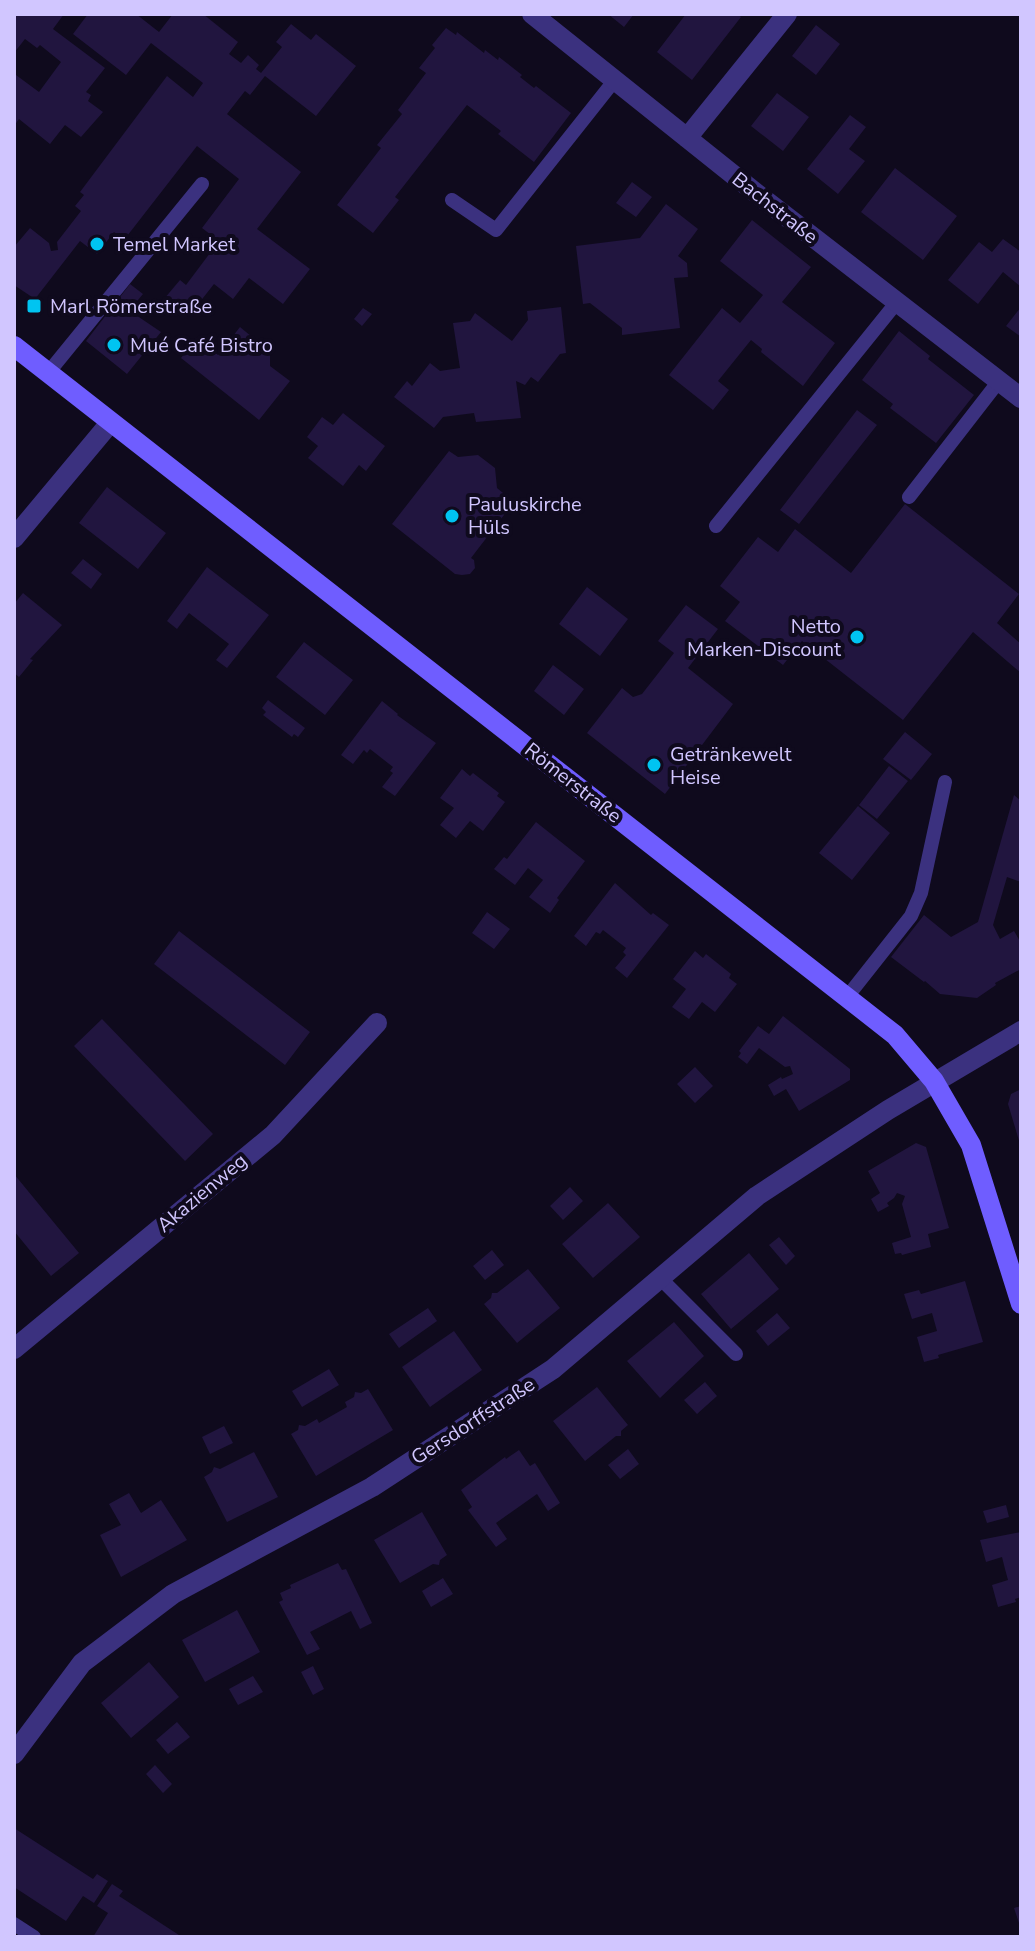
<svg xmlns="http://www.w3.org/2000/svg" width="1035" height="1951" font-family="'Nunito Sans',sans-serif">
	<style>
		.building { fill: #21153f }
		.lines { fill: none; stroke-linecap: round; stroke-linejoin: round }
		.service { stroke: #3b317f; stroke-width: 14 }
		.minor { stroke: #3b317f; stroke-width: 20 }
		.secondary { stroke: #6f5dff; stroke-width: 20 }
		.poi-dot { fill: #00c4f1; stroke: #0f0a1d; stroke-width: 3 }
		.labels { text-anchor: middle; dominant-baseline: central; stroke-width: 8; stroke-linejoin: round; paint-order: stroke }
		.street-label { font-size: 20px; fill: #d1c6ff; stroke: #0f0a1d }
		.poi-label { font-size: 20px; fill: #d1c6ff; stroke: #0f0a1d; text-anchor: start }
	</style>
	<rect width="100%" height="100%" fill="#0f0a1d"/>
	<!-- building -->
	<path class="building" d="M14,14H64L53,29L105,68L86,92L91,95L88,101L103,112L81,137L65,125L50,144L19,119L14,126V78L16,75L39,92L61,62L40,45L37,48L25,39L14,53Z
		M88,14H136L159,32L173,14H203L238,42L229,54L241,63L248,55L259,65L256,69L261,73L282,47L276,42L291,24L311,40L316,34L356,66L316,116L265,76L250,95L245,91L227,114L301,172L257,229L310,269L283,304L249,278L233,299L214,284L188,317L164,299L180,280L186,285L219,241L202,228L239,179L197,146L124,240L114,232L97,254L80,241L35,299L14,285V247L30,228L49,243L51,251L58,250L57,242L81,211L75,206L84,195L80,192L167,76L193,97L203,83L151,43L126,75L73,34Z
		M608,14H634L624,27Z
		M686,14H737L741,17L692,80L657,52Z
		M816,25L840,44L816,75L792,56Z
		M446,28L456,35L457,32L484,53L485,50L498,60L499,57L522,75L520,77L534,88L536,86L571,113L534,162L498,134L501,131L467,105L395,197L399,200L373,233L337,205L381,148L377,145L402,114L398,110L426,73L419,68L435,48L432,45Z
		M777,93L809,117L783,151L751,126Z
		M850,115L866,127L849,149L865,161L838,194L807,169Z
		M895,168L957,216L923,260L861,212Z
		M632,182L652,197L636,217L616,203Z
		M666,204L698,229L678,256L687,263L688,277L674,278L680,328L622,335V328L590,303L583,304L576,246L640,238Z
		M752,220L811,267L782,302L835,343L803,386L761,352L762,349L751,340L718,381L729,390L713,410L669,375L722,308L740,323L763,295L720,261Z
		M1003,239L1021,252V287L1003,272L978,304L948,280L979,242L992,252Z
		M130,284L143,294L133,306L127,309L161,332L127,374L86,341Z
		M561,307L566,353L560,354L538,382L531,377L525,385L516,381L521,418L476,422L474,413L443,417L434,428L394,397L407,381L412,386L430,363L440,371L460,368L453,323L470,321L475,313L512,341L528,320L527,311Z
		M1021,307V337L1006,326Z
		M363,308L372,314L362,326L354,319Z
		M240,327L270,352V366L290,381L259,420L181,358L196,338L218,355Z
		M899,331L930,356L928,359L974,395L936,443L890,408L893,404L862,380Z
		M857,410L877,425L799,524L780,510Z
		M343,413L385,446L366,471L359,465L343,486L308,458L318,446L307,437L322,417L333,425Z
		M449,451L458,457L478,455L495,468L497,488L514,502L471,558L474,560L475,568L470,574L462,575L455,574L392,524Z
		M107,487L166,533L138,569L79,523Z
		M905,504L1019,594L997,623L1021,644V673L973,632L903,720L802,641L783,665L725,621L740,602L720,586L758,537L778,552L795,529L851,573Z
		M83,559L102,574L91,589L71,573Z
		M207,567L269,615L227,668L216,660L229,644L189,613L177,629L167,621Z
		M587,587L628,619L600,656L559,624Z
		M23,593L62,625L30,659L33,660L19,677L14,673V604Z
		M686,605L718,629L688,668L733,704L665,794L587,733L622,688L633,697L642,694L674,653L658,641Z
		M304,642L353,680L325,715L276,677Z
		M553,665L584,689L564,715L534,691Z
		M268,700L305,728L298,737L294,734L292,737L263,715L266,712L262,708Z
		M382,701L398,714L397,715L436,743L395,796L382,787L393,773L390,771L393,767L370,749L367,753L364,750L353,764L341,755Z
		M905,732L932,754L911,780L883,759Z
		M889,766L908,781L877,819L859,805Z
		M462,769L470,776L473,773L499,793L497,796L505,802L483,831L470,821L456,838L440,825L454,808L440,798Z
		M1014,795L1021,801V882L1007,877L993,925L1000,939L1014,931L1021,943V969L995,983L996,985L977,998L940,994L925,981L924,982L891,957L924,915L951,937L978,922Z
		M858,806L890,833L852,880L819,853Z
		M536,822L585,861L557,898L559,900L550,913L529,897L543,880L528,868L515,885L494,869L504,857L507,859Z
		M615,883L651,915L653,913L669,925L627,978L615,968L626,955L623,952L626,948L603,930L600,934L596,932L586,946L574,936Z
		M487,912L510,929L494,949L472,933Z
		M179,931L310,1032L285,1065L154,964Z
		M695,951L703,958L706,954L731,974L729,978L737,984L715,1012L702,1002L689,1019L672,1007L686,989L673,979Z
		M783,1016L850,1069V1080L799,1111L786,1089L774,1096L768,1085L781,1077L782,1079L793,1074L790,1066L785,1067L759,1048L747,1064L738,1057L741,1053L739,1051L758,1026L769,1034Z
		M102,1019L213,1134L185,1161L74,1046Z
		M695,1067L713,1086L695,1103L677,1084Z
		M1021,1089V1144H1020L1008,1104L1011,1094Z
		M916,1143L926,1147L949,1228L928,1234L931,1247L902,1255L901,1253L895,1254L892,1243L911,1237L902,1204L905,1196L897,1193L894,1198L887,1203L889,1206L878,1212L871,1199L880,1193L868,1171Z
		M14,1174L79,1253L51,1276L14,1231Z
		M570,1187L583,1201L563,1220L550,1206Z
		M608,1203L640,1237L593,1278L562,1244Z
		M779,1237L795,1256L786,1265L769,1245Z
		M492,1250L504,1265L485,1280L473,1266Z
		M749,1253L779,1289L731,1329L701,1294Z
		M528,1269L560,1308L517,1343L484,1304L491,1298L492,1293H497Z
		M965,1281L983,1342L938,1355L939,1358L924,1362L917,1337L937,1331L932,1313L912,1319L904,1294L919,1290L921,1294Z
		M428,1308L437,1321L399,1348L389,1334Z
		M777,1313L790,1328L768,1346L756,1331Z
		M674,1322L704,1356L660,1398L627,1361Z
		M454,1331L482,1370L430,1407L402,1367Z
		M329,1369L339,1385L302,1407L292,1391Z
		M705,1382L717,1396L697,1414L684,1400Z
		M597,1387L628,1425L621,1431V1436H616L585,1461L553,1421Z
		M368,1389L393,1430L316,1476L291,1434L298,1430L299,1425L305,1426L317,1419L319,1423L347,1407L345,1402L354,1397L355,1392L361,1393Z
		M224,1426L233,1443L210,1454L202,1437Z
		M628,1449L639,1464L620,1479L608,1465Z
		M519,1450L530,1466L535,1463L560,1503L548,1511L537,1494L496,1523L507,1539L496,1547L468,1510L472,1507L461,1490L505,1457L506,1459Z
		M254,1452L278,1497L227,1522L204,1477L212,1472L214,1467L220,1469Z
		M129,1493L141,1513L161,1500L187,1540L121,1577L100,1535L121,1525L109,1504Z
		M1006,1505L1009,1517L987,1523L983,1511Z
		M422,1512L447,1555L440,1560L439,1565L433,1564L400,1583L374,1540Z
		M1021,1532V1597L1015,1599L1016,1602L998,1607L992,1585L1008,1580L1005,1569L1002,1557L986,1562L980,1540Z
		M338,1563L342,1570L346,1569L372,1623L360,1629L351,1611L310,1632L320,1649L307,1655L279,1602L283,1600L280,1593L291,1588L290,1585Z
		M443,1578L453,1594L431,1607L422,1591Z
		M237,1610L260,1652L205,1682L182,1640Z
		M149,1662L179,1697L131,1738L101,1703Z
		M313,1666L324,1689L313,1695L301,1672Z
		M253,1676L263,1692L238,1705L229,1689Z
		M177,1722L190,1737L168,1754L156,1740Z
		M155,1765L172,1784L163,1793L146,1774Z
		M14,1828L93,1879L97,1874L108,1881L94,1903L83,1896L66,1921L14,1887Z
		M112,1884L123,1891L119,1896L182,1937H93L108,1913L97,1906Z
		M1021,1906V1922L1019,1923L1014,1908Z"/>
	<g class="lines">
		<!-- service -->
		<path class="service" d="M452,200L496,230L614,81
			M48,373L202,184
			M909,497L999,381
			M716,526L897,302
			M847,997L911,916L921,893L945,782
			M660,1278L736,1354
			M14,1924L34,1937"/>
		<!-- minor -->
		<path class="minor" d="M532,14L756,193L1021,398
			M687,138L787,14
			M14,538L110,423
			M14,1349L273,1135L377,1023
			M14,1754L82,1663L173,1594L372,1487L553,1369L757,1196L888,1110L1021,1031"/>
		<!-- secondary -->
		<path class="secondary" d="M14,346L895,1035L934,1081L971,1145L1021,1304"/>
	</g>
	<!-- markers -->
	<g class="poi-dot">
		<circle cx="97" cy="244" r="8"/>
		<rect x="26" y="298" width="16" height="16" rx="4"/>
		<circle cx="114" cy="345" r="8"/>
		<circle cx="452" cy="516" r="8"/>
		<circle cx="857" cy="637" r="8"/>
		<circle cx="654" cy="765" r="8"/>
	</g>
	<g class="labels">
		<!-- street labels -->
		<g class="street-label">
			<text transform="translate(775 208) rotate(38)">Bachstraße</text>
			<text transform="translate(573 783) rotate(38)">Römerstraße</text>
			<text transform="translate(202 1193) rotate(-40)">Akazienweg</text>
			<text transform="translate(473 1421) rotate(-33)">Gersdorffstraße</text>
		</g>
		<!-- poi labels -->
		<g class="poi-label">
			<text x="113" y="244">Temel Market</text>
			<text x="50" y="306">Marl Römerstraße</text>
			<text x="130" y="345">Mué Café Bistro</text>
			<text x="468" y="504">Pauluskirche<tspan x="468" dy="23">Hüls</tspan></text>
			<text x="841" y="626" text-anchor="end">Netto<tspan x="841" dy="23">Marken-Discount</tspan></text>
			<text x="670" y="754">Getränkewelt<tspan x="670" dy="23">Heise</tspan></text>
		</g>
	</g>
	<!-- border -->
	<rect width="1035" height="1951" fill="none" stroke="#d1c6ff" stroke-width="32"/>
</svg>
